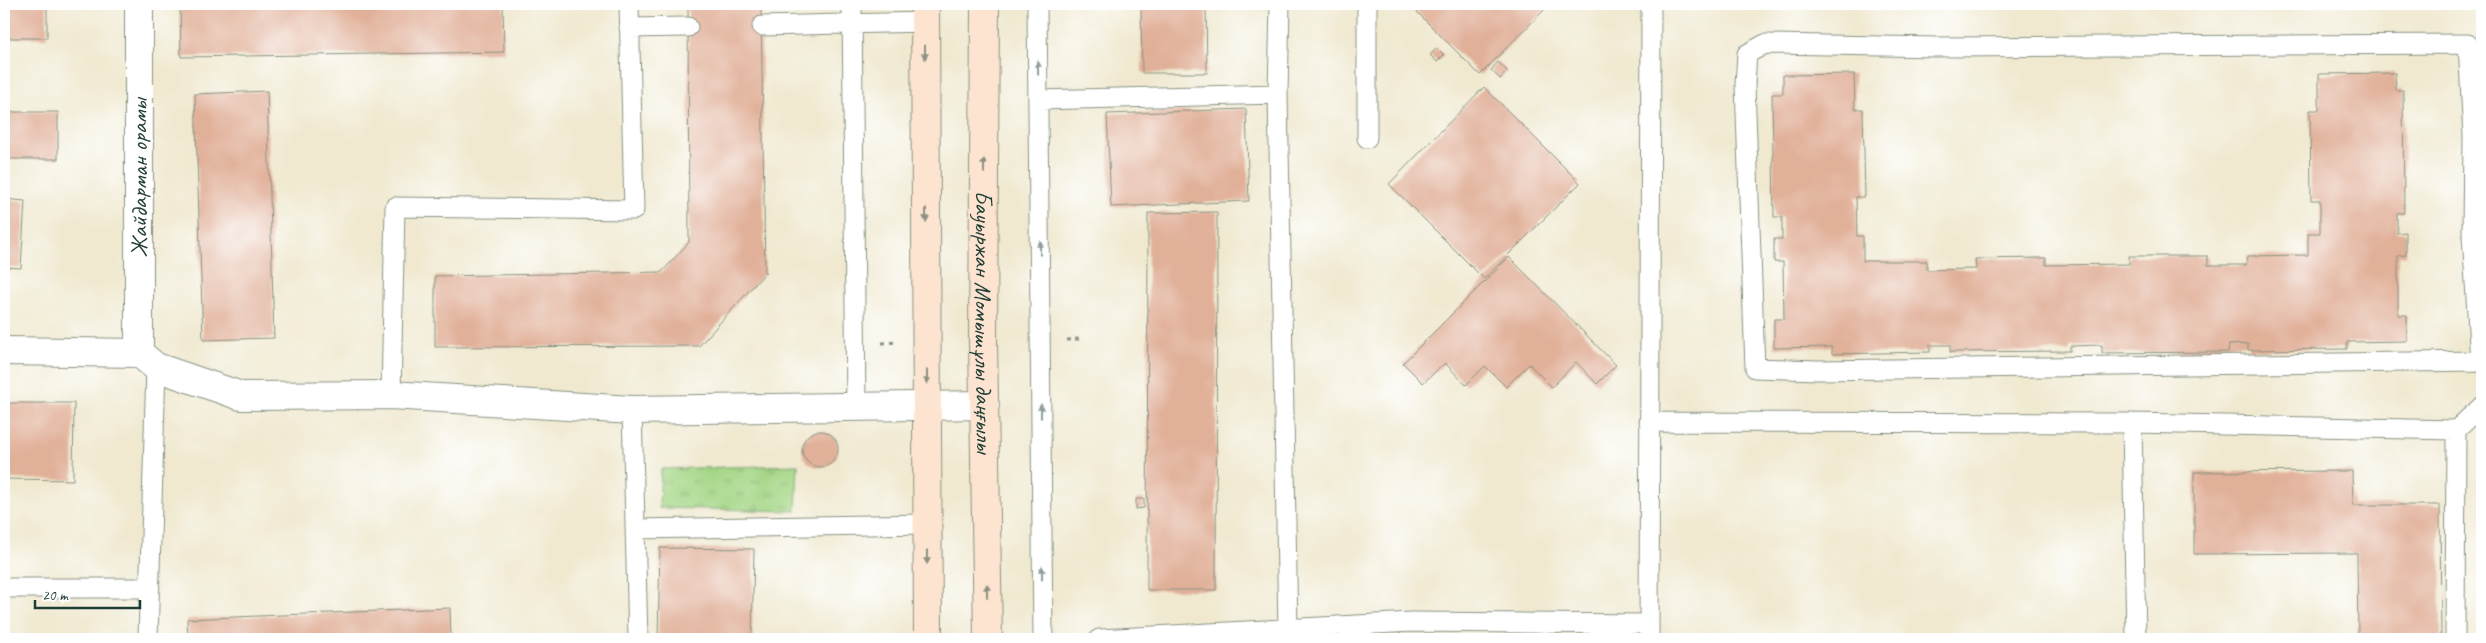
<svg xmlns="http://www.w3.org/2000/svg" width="2486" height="643" font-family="Caveat,sans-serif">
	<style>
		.grass { fill: url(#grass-tufts); stroke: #628a5e }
		.building { fill: #e1b099 }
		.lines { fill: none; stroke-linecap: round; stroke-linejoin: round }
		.lane-casing { stroke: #889382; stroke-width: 21 }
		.street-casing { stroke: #889382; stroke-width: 30 }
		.secondary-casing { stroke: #889382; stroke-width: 30 }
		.path { stroke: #889382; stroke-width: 3; stroke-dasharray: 4 4; stroke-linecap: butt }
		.lane { stroke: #fff; stroke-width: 19 }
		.street { stroke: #fff; stroke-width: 28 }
		.secondary { stroke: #fde4d1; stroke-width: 28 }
		.oneway { fill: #8e9082 }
		.oneway2 { fill: #8f9e9a }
		.labels { text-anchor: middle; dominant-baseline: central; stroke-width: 4.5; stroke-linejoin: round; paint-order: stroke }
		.street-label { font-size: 24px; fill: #1f3d34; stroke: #fff }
	</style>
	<defs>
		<pattern id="grass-tufts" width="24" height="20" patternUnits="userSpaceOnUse" patternTransform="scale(1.25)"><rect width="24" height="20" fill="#a5d787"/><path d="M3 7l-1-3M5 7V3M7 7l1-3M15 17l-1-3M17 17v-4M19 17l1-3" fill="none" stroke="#8eb975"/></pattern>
	</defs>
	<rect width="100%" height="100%" fill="#fff"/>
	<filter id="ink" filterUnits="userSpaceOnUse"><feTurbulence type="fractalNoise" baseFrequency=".02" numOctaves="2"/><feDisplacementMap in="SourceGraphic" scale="10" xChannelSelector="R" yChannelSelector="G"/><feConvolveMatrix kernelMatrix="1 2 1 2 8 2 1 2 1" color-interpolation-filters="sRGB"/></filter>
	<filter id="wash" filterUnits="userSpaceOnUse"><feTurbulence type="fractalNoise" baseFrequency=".0096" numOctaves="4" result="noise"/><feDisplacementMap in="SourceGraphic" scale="20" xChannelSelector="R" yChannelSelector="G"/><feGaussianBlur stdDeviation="1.12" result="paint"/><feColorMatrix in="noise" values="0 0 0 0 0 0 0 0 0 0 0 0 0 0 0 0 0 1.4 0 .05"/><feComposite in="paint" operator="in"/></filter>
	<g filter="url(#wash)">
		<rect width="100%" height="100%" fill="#f0e9d0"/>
		<!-- grass -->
		<path class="grass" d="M798,465L796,511L659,508L661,469Z"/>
		<g id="blocks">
			<!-- building -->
			<path class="building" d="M4,4H47V38H4Z
				M180,4H503L504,52L181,57Z
				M688,4H761L765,273L699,346L435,347V276L662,272L689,242Z
				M1141,4H1206L1207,73H1142Z
				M1409,4H1550L1480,75Z
				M1437,48L1444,55L1437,62L1430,55Z
				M1498,62L1507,71L1500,79L1491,70Z
				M2395,73L2396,90H2403L2404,213H2397V233L2406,232V255L2398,256V315H2407V341L2347,342V349L2248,350V344L2229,345L2228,352L2102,353V345L2070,346V351L1950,352V345H1930V352L1832,354V347L1774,348V319H1784L1783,262H1774V239H1782V217H1774L1772,94H1783V75L1854,74L1855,109H1863L1865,197H1856L1857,236H1863V261H1927V270L1976,269L1975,259L2046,258V265L2129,264V256H2208V265H2246L2247,256L2308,255V233H2320V200H2311L2310,110H2319V74Z
				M1484,87L1580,183L1484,279L1389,184Z
				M267,91L274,338L203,340L195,94Z
				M1246,109L1249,201L1111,207L1107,114Z
				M4,112H58V159H4Z
				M4,199L25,201L21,268L4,267Z
				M1217,212L1216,590H1147L1148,213Z
				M1509,257L1616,365L1597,384L1576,362L1552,387L1529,364L1506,387L1485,366L1466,385L1445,363L1423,383L1403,363Z
				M4,403H74L73,480L4,479Z
				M802 449a18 18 0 1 1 36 0a18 18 0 1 1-36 0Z
				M2352,471L2353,505H2440L2441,639H2358L2357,553L2194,554V472Z
				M1136,499H1144V508L1136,509Z
				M660,548L754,549L752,639H658Z
				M450,608L451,639H188L187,619Z"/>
		</g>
	</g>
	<g filter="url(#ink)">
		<use href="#blocks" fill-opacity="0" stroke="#889382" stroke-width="1"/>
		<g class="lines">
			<!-- lane casing -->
			<g class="lane-casing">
				<path id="lane" d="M852,4L856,408
					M1037,4L1043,639
					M1280,4L1278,94L1288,630
					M762,26L925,22
					M629,28L688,27
					M1038,100L1278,94
					M1367,138V4
					M2480,361L1818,370L1755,368L1745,84L1747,54L1765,44L1937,47L2468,44L2473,136L2472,235L2480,361L2482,363
					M391,395L395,207L634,210L629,4
					M632,410L638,639
					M1649,422L2132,423L2456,430L2482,406
					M2132,423L2136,639
					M635,529L927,524
					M4,588H150
					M148,639L156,367
					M1099,639L1412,622L1649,624
					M1649,639L1651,4
					M2455,639L2456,430"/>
			</g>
			<!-- street casing -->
			<g class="street-casing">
				<path id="street" d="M139,4V353
					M4,351L139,353
					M139,353L156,367L241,396L391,395L632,410L985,405"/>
			</g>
			<!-- secondary casing -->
			<g class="secondary-casing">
				<g id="secondary">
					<path d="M925,4L928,639"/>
					<path id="s1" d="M985,4L983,341L988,639"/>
				</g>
			</g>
			<!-- path -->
			<path class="path" d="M1067,340L1079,339
				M882,343L896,342"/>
			<!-- lane -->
			<use href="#lane" class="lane"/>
			<!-- street -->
			<use href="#street" class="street"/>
			<!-- secondary -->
			<use href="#secondary" class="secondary"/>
		</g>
		<!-- one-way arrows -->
		<defs><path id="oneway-solid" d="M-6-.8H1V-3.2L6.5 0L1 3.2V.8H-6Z" transform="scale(1.25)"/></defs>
		<g class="oneway">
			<use href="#oneway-solid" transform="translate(925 52) rotate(90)"/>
			<use href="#oneway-solid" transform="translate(984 166) rotate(-90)"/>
			<use href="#oneway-solid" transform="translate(926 215) rotate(90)"/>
			<use href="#oneway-solid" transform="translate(927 377) rotate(90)"/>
			<use href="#oneway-solid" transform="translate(927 557) rotate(90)"/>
			<use href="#oneway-solid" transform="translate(987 591) rotate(-91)"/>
		</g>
		<g class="oneway2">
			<use href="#oneway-solid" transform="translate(1038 68) rotate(-91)"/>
			<use href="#oneway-solid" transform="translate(1040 248) rotate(-90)"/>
			<use href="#oneway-solid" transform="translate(1041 411) rotate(-90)"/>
			<use href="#oneway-solid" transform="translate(1042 573) rotate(-90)"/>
		</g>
	</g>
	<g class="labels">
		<!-- street labels -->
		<g class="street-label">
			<text transform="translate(139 178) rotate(-90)">Жайдарман орамы</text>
			<text stroke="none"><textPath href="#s1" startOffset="318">Бауыржан Момышұлы даңғылы</textPath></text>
		</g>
	</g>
	<!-- margin -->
	<rect width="2486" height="643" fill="none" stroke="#fff" stroke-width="20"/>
	<!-- scale -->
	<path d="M35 600v8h105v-8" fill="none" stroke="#1f3d34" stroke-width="2.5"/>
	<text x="42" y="600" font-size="15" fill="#1f3d34" stroke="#ffffff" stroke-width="4" paint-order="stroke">20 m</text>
</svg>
